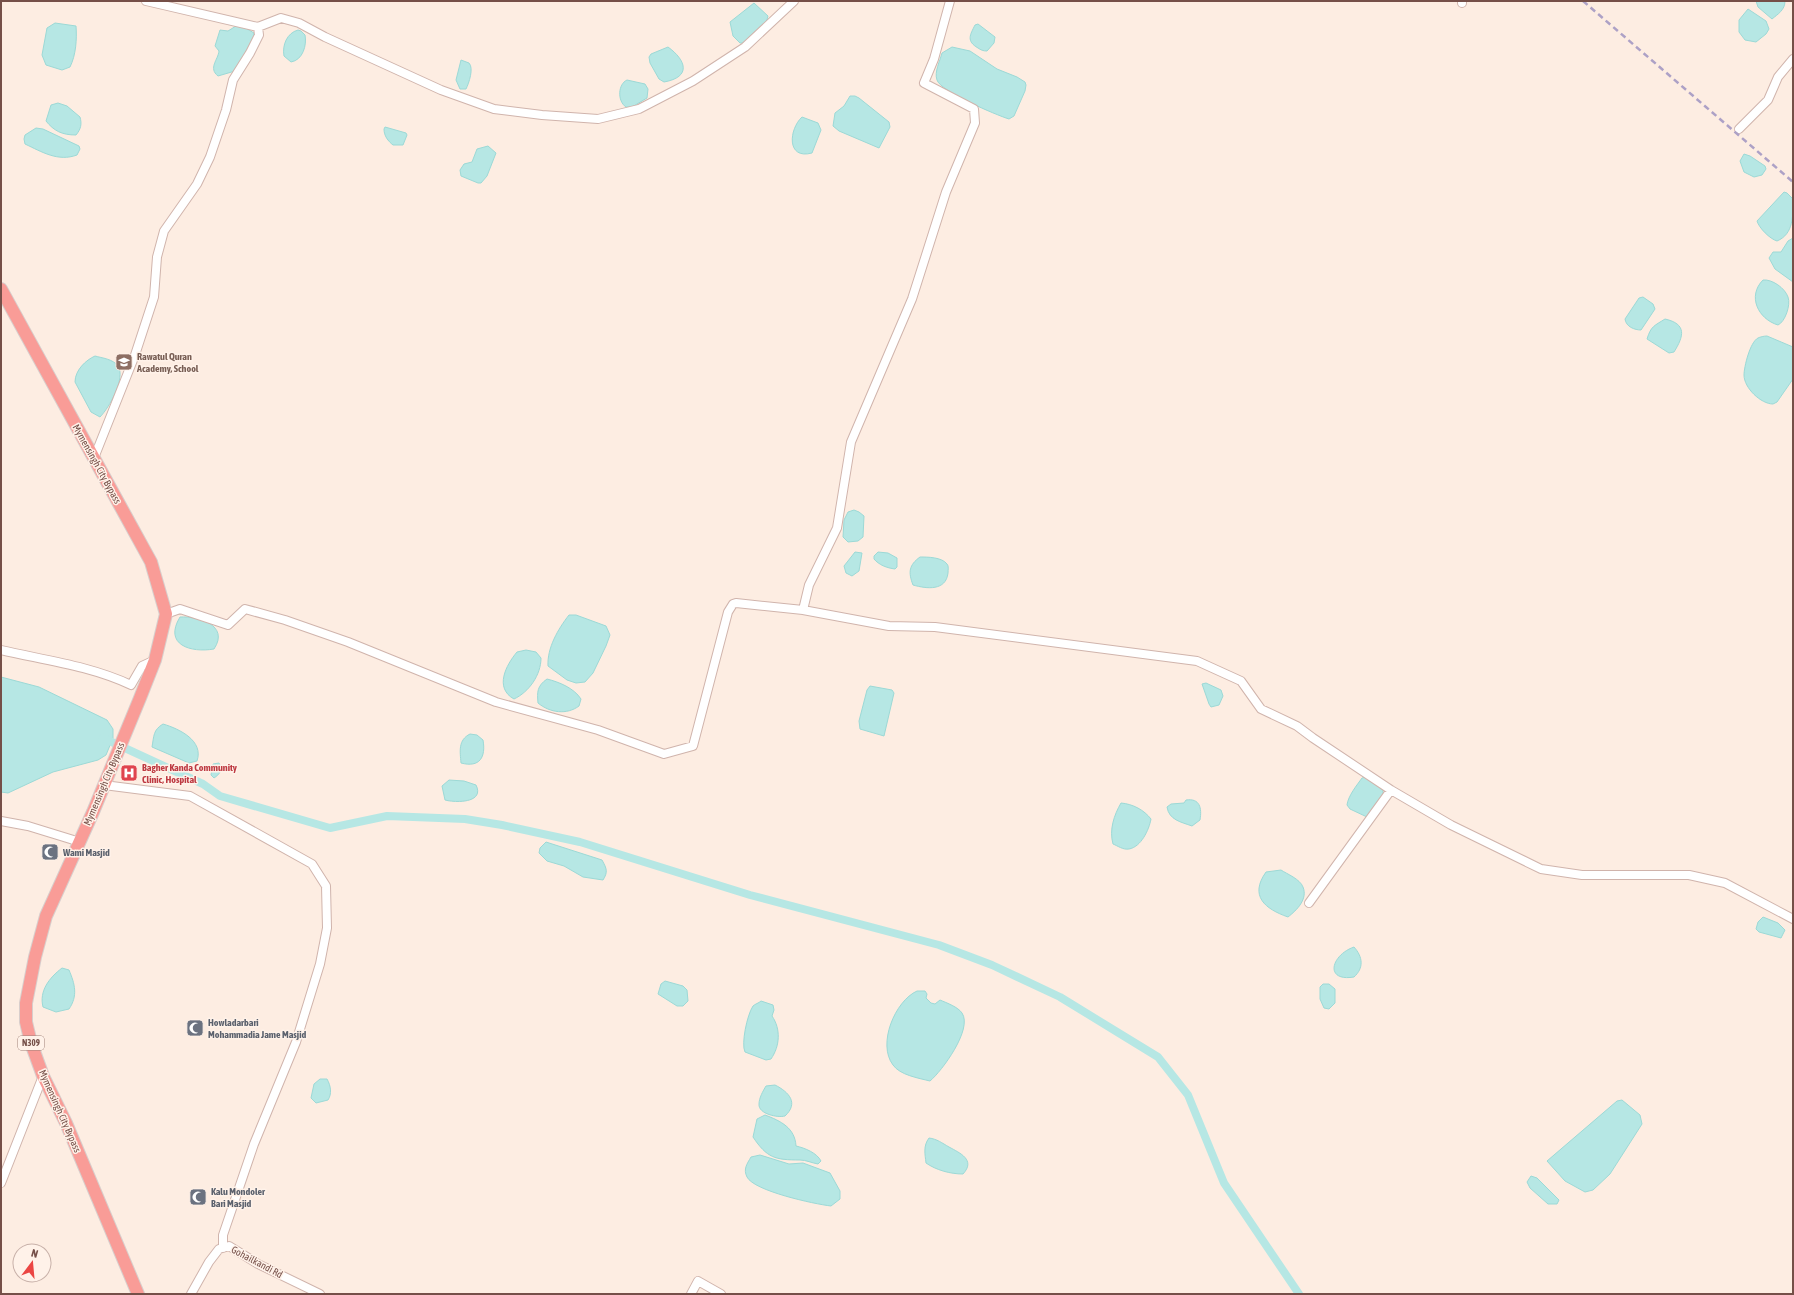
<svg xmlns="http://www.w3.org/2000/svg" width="1794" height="1295" font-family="'Asap Condensed',sans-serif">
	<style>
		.water { fill: #b6e7e4; stroke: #9cd9d6 }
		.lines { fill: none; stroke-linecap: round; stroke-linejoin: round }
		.canal { stroke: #b6e7e4; stroke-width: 8 }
		.minor-casing { stroke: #d0b4ac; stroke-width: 10 }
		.highway-casing { stroke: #d8cecc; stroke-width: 14 }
		.minor { stroke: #fff; stroke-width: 8 }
		.highway { stroke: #f99c97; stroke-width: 12 }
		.rail { stroke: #ada1c6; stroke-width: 2.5; stroke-dasharray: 6 4; stroke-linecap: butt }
		.labels { text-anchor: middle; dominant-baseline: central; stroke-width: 3; stroke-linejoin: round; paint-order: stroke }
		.shield { fill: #fff2e9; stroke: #9e8078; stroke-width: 1 }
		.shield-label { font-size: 9px; font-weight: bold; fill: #754f48 }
		.education-label { font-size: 10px; font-weight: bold; fill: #785e54; stroke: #fff2e9; text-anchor: start }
		.street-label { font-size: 10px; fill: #754f48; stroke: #fff2e9 }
		.health-label { font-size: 10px; font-weight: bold; fill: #be3a42; stroke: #fff2e9; text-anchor: start }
		.worship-label { font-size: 10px; font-weight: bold; fill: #5b616d; stroke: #fff2e9; text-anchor: start }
	</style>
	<rect width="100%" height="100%" fill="#fdede2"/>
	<!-- water -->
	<path class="water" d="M1756,1H1785C1785,10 1778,14 1772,19L1758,7Z
		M754,3L768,16L766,23L744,43H740L733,36L730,22Z
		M1748,9L1766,21L1769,29L1766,34L1756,42L1745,40L1739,32V20Z
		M55,23L76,26C77,39 76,55 70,67L62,70L46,65L42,55L47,28Z
		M978,24L995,37L994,43L987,51C983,51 981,50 978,48C966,41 970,35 975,25Z
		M236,26L244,27L254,33C255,42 240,62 235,71L218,76C208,68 218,60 219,51L215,46L220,30L228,31Z
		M298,30L301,31L305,35C307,45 303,60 291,62L284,56C282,45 287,33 298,30Z
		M668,47C686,60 692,77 664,82L659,79L650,63L649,57L651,54Z
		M952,47L970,51L997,69L1017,77L1025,82L1026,85L1025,91L1014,116L1009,119C996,115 940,91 937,80C934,72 940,61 942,53Z
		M461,60L469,63C474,68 469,83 466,89H460L456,80Z
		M627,80L645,84L648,89L647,98L632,107H626C617,101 618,84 627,80Z
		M850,96H855L859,98L889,122L890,127L879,148L839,131L833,126L835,113L844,106Z
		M58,103L67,106L80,117C82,124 81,129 76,135C62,135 54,131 46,121L51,105Z
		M802,117L818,123L821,130L812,153C786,160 789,129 802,117Z
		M385,127L406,133L407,135L403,145H393C388,141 384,136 384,129Z
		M36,128L43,129L79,146L80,149L77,155C58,162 42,152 25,144L24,139L25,135Z
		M488,146L496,153L487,176L481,183H478L461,176L460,170L464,164L472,162L477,149Z
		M1744,154L1750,156L1765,166L1766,169L1762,175L1754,177L1744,172L1740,161Z
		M1784,192L1787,193L1793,199C1793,215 1794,234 1777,241C1770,239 1759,228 1757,221Z
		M1793,238V282L1775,269L1769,258L1773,252H1781L1788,241Z
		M1763,280C1772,279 1785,288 1788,297C1791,305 1785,322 1778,325C1758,319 1747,296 1763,280Z
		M1643,297L1653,304L1655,309L1641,330C1635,330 1626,327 1625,319L1639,298Z
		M1665,319C1687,324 1684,336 1674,352L1669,353L1647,339C1651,326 1654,326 1665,319Z
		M1767,336L1793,347V379L1777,402L1773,404C1761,404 1744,388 1744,375C1744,367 1750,342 1758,338C1760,337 1764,336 1767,336Z
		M95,356C102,358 113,359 118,366C126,378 109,408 100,417L91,412L75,382C75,370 86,360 95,356Z
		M854,510L859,512L864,516L863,537L858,541L848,542L843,537L844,520L848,512Z
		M855,552L862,553L859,571L852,576L846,573L844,566Z
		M878,552L888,553L897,558V567L895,569C887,568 879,565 874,559V556Z
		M920,557C927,557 942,557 947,564C949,566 948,570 948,573C946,591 927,589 913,585C908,572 909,565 920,557Z
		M569,615H576L606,626L610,635L606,646L593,673L585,682L576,683L567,680L548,666C547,648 558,629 569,615Z
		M180,617C198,616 230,625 214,649C191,653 163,645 180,617Z
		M526,650L536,652L541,658C541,675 529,692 514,699C494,688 506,665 517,652Z
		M1,677L39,687L107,720L113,729V738L106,755L98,760L53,772L8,793L1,792Z
		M547,679C559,682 574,688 581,699L579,706C567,715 550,713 538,703C537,692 537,686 547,679Z
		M1206,683L1221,690L1223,696L1219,705L1211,707L1209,704L1202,684Z
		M870,686L892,690L894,693L884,736L860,729L859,721L867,690Z
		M163,724C180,729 204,741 197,761L189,763L152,747C154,736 153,730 163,724Z
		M470,734L477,735L483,740C486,757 480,768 461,763C460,751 458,740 470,734Z
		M219,763C223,770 220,774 214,778L211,775L213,764Z
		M1366,777C1370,780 1379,784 1382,789C1387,797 1372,811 1367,817L1350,809L1347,805C1348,796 1357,785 1362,778Z
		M449,780L464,781L476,785C485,803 456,803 445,800L442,786Z
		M1186,800C1200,798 1202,808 1200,820L1192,826C1181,822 1169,820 1167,807L1171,804L1184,803Z
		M1121,803C1133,804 1144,810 1151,819C1149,830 1141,847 1129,849C1123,850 1118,846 1113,844C1109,830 1114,815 1121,803Z
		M546,842L602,860C607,869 608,872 603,880L583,877L564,866L547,861L539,853L540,848Z
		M1281,870C1287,874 1300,879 1303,887C1308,899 1297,910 1288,917C1265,909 1249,896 1266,872Z
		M1763,917L1778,923L1785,930L1781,938L1759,932L1756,929L1758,922Z
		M1354,947C1363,957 1364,968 1354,977C1324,982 1331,955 1354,947Z
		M62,968L69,970C75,984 78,996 69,1009L56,1012L43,1007C39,991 49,978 62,968Z
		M665,981L683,986L687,990L688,1001L683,1006H677L658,994L661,984Z
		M1323,984H1329L1335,989V1003L1329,1009L1324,1008L1320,999V987Z
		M917,991H925L927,994L926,998L931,1003L935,1004L940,1000C947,1003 958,1007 962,1013C973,1029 942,1071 930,1081C918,1078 900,1075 893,1065C877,1044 895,1001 917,991Z
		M761,1001L773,1005L774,1010L772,1016C781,1029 780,1046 771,1059L766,1060L745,1052C741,1044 747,1015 753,1006C755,1004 759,1003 761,1001Z
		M320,1079H327C331,1086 332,1094 328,1100L316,1103L311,1098L314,1084Z
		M775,1085C789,1092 799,1103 785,1116C778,1118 758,1114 759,1104C759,1098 763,1091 766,1086Z
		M1622,1100L1640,1115L1642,1124L1610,1174L1593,1190L1585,1192L1565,1181L1547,1161L1617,1101Z
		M765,1115C781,1121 795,1128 796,1146C805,1148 817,1153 821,1161L818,1164C812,1163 806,1160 800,1160C775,1160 767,1158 753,1137L757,1119Z
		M929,1138C937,1139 942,1143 949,1147C960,1153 976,1160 963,1174C950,1174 936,1170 926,1163C925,1154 923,1146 929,1138Z
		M760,1155L789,1164L803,1163L830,1173L840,1191V1199L831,1206C814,1204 754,1191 747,1177C743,1169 747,1164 751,1157Z
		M1531,1176L1537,1178L1559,1200L1557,1204H1548L1530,1188L1527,1182Z"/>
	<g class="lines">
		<!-- canal -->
		<path class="canal" d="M103,738L203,784L220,796L330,828L387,816L465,819L502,825L580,842L750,895L939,945L992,965L1060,997L1158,1057L1188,1095L1224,1183L1299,1294"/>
		<!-- minor casing -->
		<g class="minor-casing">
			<path id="minor" d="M146,1L258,27L281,18L299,23L325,37L441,90L494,109L542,115L598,119L639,109L693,81L745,47L794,1
				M1462,3V1
				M1739,129L1768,100L1778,77L1793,59
				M94,458L135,355L154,297L157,257L164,231L197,184L210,157L226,110L233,80L250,53L259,35L258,27
				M803,610L809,585L837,528L851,442L912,299L946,192L975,123L974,109L924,83L934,59L950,1
				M166,614L180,609L228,625L245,609L285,620L348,642L496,702L598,730L664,754L693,746L728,612L733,604L736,603L803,610L889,626L935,627L1197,661L1241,681L1261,709L1297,726L1313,738L1391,790L1451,825L1541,869L1582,875H1689L1725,883L1793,919
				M1,650C44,660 91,666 131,685L142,666L155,660
				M104,785L190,796L312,864L326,886L327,928L320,964L296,1042L254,1144L223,1235V1248
				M1,821L28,826L80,842
				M1309,903L1391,790
				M1,1183L43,1076
				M191,1294L209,1262L219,1249L229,1246L258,1264L320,1294
				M691,1294L698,1281L721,1294"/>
		</g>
		<!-- highway casing -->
		<g class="highway-casing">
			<path id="highway" d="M1,289L151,562L166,614L155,660L140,698L93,812L46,916L35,957L26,1003V1022L31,1043L43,1076L66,1123L138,1294"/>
		</g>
		<!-- minor -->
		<use href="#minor" class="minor"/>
		<!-- highway -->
		<use href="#highway" class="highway"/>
		<!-- rail -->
		<path class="rail" d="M1583,1L1793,182"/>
	</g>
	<!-- icons -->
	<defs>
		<g id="school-square" transform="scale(0.9)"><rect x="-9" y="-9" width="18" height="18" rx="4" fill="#8d6e63" stroke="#fff2e9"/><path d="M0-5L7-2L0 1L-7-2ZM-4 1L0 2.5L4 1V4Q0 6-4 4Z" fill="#fff"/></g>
		<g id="hospital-square" transform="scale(0.9)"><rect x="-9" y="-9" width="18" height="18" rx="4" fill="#e0444e" stroke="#fff2e9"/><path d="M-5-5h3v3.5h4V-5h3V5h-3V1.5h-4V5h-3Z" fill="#fff"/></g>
		<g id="mosque-square" transform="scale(0.9)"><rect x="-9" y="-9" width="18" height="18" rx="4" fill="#6b7280" stroke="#fff2e9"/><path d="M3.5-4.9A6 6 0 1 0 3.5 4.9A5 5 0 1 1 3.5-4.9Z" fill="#fff"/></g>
	</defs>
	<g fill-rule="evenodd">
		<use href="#school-square" x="124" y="362"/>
		<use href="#hospital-square" x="129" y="773"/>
		<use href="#mosque-square" x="50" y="852"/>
		<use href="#mosque-square" x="195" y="1028"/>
		<use href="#mosque-square" x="198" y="1197"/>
	</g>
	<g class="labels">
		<!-- shield labels -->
		<rect class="shield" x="18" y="1036" width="26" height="14" rx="3"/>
		<g class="shield-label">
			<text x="31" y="1043">N309</text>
		</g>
		<!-- education labels -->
		<g class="education-label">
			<text x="137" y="356">Rawatul Quran<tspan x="137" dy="12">Academy, School</tspan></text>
		</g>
		<!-- street labels -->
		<g class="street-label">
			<text transform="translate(97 464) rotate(61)">Mymensingh City Bypass</text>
			<text transform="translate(104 784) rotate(-67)">Mymensingh City Bypass</text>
			<text transform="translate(60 1111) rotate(66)">Mymensingh City Bypass</text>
			<text transform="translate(257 1262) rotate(28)">Gohailkandi Rd</text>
		</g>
		<!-- health labels -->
		<g class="health-label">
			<text x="142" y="767">Bagher Kanda Community<tspan x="142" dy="12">Clinic, Hospital</tspan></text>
		</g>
		<!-- worship labels -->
		<g class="worship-label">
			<text x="63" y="852">Wami Masjid</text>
			<text x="208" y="1022">Howladarbari<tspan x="208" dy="12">Mohammadia Jame Masjid</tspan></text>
			<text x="211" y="1191">Kalu Mondoler<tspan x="211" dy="12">Bari Masjid</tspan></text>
		</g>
	</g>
	<!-- border -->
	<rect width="1794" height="1295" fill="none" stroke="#754f48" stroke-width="4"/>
	<!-- north arrow -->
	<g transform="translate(32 1263) rotate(16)"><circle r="19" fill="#fff2e9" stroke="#c8b1a9"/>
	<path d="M0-3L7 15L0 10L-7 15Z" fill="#eb4643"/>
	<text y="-6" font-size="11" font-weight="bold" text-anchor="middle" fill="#754f48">N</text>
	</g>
</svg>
